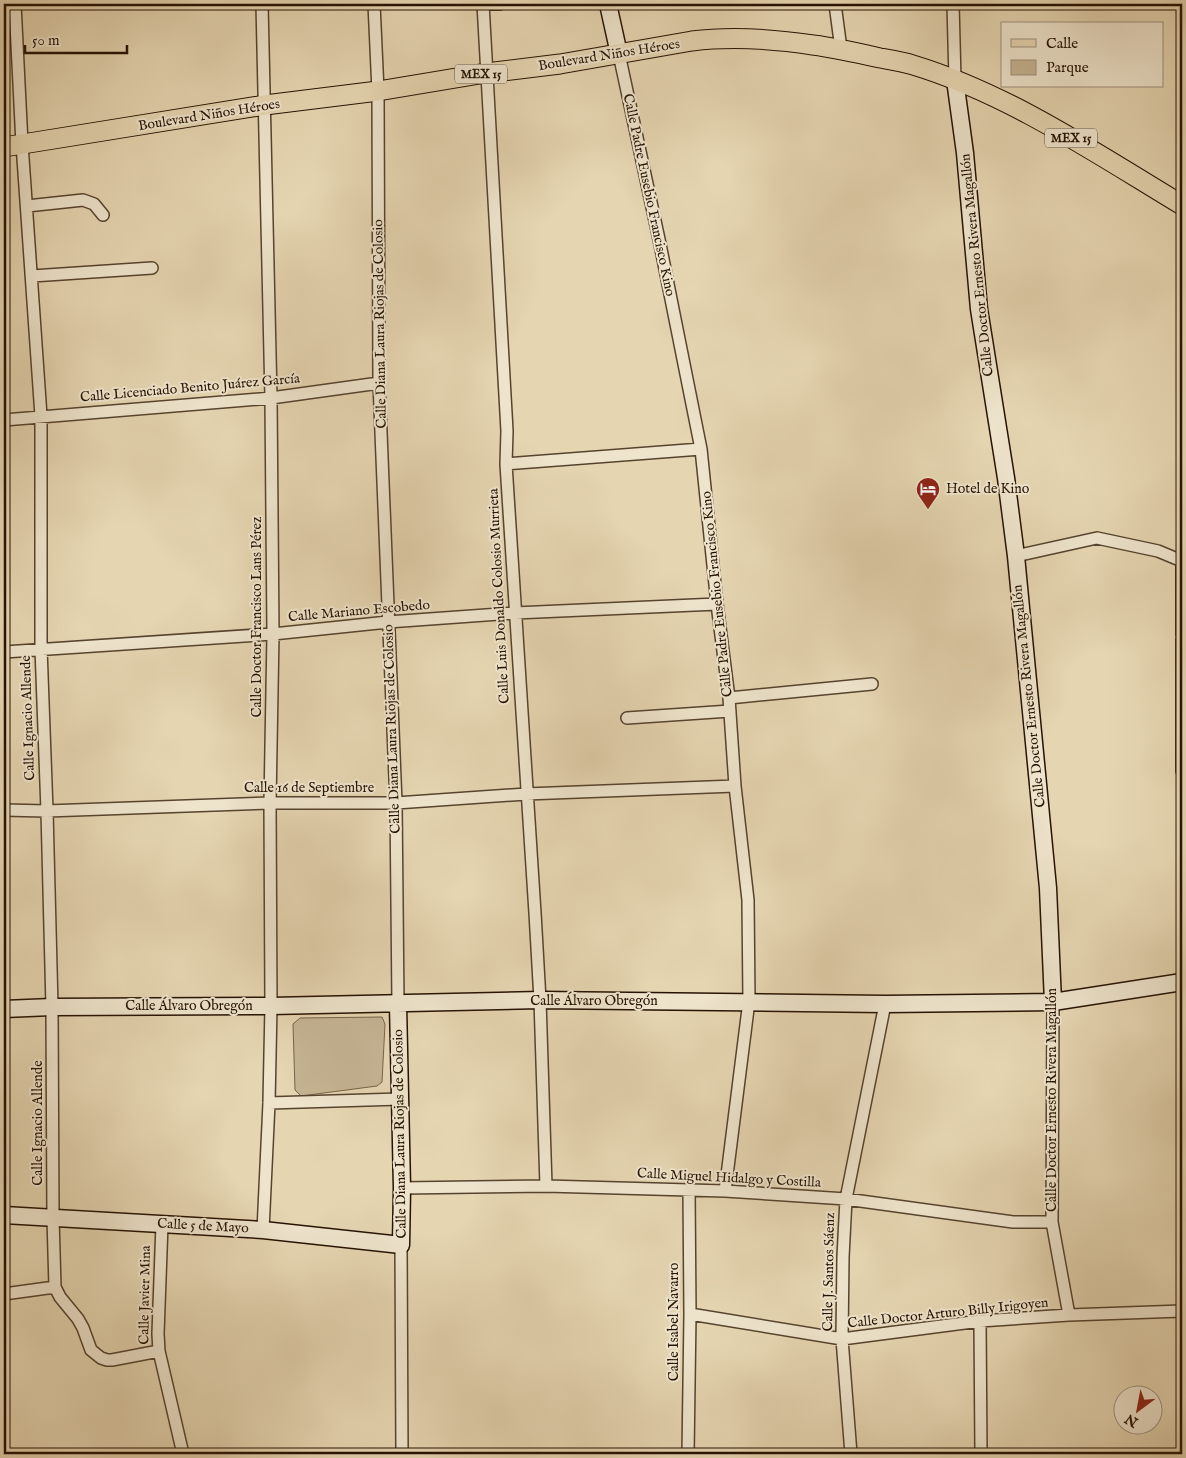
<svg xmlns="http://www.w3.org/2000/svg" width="1186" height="1458" font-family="'IM FELL English',serif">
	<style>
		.green { fill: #c5b493; stroke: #76634b }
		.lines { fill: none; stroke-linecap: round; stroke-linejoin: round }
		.street-casing { stroke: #56432e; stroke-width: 14 }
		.secondary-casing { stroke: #261203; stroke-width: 19 }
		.primary-casing { stroke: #261203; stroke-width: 21 }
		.street { stroke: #eee4cc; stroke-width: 11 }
		.secondary { stroke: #eee4cc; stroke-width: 16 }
		.primary { stroke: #e5d5b1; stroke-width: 19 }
		.labels { text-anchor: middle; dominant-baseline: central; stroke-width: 4; stroke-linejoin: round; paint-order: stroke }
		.shield { fill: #eee4cc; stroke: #62513f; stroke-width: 1 }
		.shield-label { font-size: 12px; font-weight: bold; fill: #261203 }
		.street-label { font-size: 14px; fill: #261203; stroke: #eee4cc }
		.poi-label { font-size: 14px; fill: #261203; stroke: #eee4cc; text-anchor: start }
	</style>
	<rect width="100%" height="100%" fill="#e5d5b1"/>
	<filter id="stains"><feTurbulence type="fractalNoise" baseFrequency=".004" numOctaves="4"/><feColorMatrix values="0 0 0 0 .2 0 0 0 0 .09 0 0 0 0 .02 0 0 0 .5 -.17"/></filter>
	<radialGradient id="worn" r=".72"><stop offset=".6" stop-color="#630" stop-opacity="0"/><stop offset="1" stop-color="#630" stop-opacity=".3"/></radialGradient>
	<!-- green -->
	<path class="green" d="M382,1017L385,1024L382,1082L377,1086L301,1096L295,1090L293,1024L300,1018Z"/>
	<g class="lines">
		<!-- street casing -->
		<g class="street-casing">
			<path id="street" d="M15,4L22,144L41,416V648L47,811L52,1007L53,1218L55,1287L60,1297L78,1319L83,1328L91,1350L101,1358L107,1360H112L159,1351
				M262,4L271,398L273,634L270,803L271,1006L269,1103L263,1230
				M374,4L378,91L379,383L396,803L398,1004
				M481,4H500
				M483,4L507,431L506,464L535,913L540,1000L546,1186
				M835,4L841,49
				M953,4L955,80
				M619,54L660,244L701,449L717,604L729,698L735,786L748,900L749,1001L725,1191
				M27,206L83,200L94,204L103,215
				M32,276L152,268
				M4,420L271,398L379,383
				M506,464L701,449
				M1016,556L1097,538L1158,551L1182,561
				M1182,561V635
				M1182,639V771
				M4,652L273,634L388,622L515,613L717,604
				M729,698L872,684
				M627,718L730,711
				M4,810L47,811L270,803H396L526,794L735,786
				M1053,1002L1052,1222L1069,1315
				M269,1103L400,1099
				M402,1188L546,1186L725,1191L846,1199L1013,1222H1052
				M162,1224L158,1334L159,1351L183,1454
				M401,1245L402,1454
				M4,1294L55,1287
				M690,1314L842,1339L980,1321L1069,1315L1182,1311
				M980,1321L981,1454
				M688,1454L690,1314L689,1190
				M851,1454L842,1339L843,1257L846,1199L885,1004"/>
		</g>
		<!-- secondary casing -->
		<g class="secondary-casing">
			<path id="secondary" d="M608,4L619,54
				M955,80L965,153L979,309L1006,478L1016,556L1048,888L1053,1002
				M4,1009L52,1007L271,1006L540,1000L885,1004L1053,1002L1182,982
				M4,1215L263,1230L401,1245L402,1188L398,1004"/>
		</g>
		<!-- primary casing -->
		<g class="primary-casing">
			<path id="primary" d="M4,147L265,105L378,91L486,73L560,64L692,41C732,36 773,39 813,45C836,48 858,53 880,58C891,60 903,62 913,65C1009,94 1097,154 1182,205"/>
		</g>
		<!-- street -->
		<use href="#street" class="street"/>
		<!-- secondary -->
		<use href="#secondary" class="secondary"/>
		<!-- primary -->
		<use href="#primary" class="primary"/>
	</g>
	<!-- icons -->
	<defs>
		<g id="hotel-pin" transform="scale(1.25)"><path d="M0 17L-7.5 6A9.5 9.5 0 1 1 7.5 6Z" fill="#8f2418" stroke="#eee4cc"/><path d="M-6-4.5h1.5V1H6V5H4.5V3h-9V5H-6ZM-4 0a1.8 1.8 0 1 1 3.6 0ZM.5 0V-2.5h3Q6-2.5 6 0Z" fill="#fff"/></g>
	</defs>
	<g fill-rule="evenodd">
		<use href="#hotel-pin" x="928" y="489"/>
	</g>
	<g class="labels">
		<!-- shield labels -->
		<g class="shield">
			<rect x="455" y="64.5" width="52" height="19" rx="4"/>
			<rect x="1045" y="128.5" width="52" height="19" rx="4"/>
		</g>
		<g class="shield-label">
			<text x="481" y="74">MEX 15</text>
			<text x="1071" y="138">MEX 15</text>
		</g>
		<!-- street labels -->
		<g class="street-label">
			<text transform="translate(609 55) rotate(-9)">Boulevard Niños Héroes</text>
			<text transform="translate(209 115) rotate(-9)">Boulevard Niños Héroes</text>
			<text transform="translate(649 195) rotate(78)">Calle Padre Eusebio Francisco Kino</text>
			<text transform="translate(977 265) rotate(-96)">Calle Doctor Ernesto Rivera Magallón</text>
			<text transform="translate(380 324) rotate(-91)">Calle Diana Laura Riojas de Colosio</text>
			<text transform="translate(190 388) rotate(-5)">Calle Licenciado Benito Juárez García</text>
			<text transform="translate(717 594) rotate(-96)">Calle Padre Eusebio Francisco Kino</text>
			<text transform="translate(499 596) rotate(-93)">Calle Luis Donaldo Colosio Murrieta</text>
			<text transform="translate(359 611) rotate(-5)">Calle Mariano Escobedo</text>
			<text transform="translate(257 617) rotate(-90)">Calle Doctor Francisco Lans Pérez</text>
			<text transform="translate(1029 696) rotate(-96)">Calle Doctor Ernesto Rivera Magallón</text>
			<text transform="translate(28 718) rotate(-92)">Calle Ignacio Allende</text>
			<text transform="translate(392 729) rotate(-92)">Calle Diana Laura Riojas de Colosio</text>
			<text x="309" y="788">Calle 16 de Septiembre</text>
			<text x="594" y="1001">Calle Álvaro Obregón</text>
			<text x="189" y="1006">Calle Álvaro Obregón</text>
			<text transform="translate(1052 1100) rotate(-90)">Calle Doctor Ernesto Rivera Magallón</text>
			<text transform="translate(38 1123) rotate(-90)">Calle Ignacio Allende</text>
			<text transform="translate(400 1134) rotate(-91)">Calle Diana Laura Riojas de Colosio</text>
			<text transform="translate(729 1178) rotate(3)">Calle Miguel Hidalgo y Costilla</text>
			<text transform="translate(203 1226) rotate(3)">Calle 5 de Mayo</text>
			<text transform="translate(829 1272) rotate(-89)">Calle J. Santos Sáenz</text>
			<text transform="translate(145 1295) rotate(-89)">Calle Javier Mina</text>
			<text transform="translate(948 1313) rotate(-6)">Calle Doctor Arturo Billy Irigoyen</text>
			<text transform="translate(674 1322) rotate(-90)">Calle Isabel Navarro</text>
		</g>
		<!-- poi labels -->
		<g class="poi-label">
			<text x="946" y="489">Hotel de Kino</text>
		</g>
	</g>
	<!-- margin -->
	<rect width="1186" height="1458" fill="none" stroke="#e5d5b1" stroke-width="20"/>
	<rect x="5" y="5" width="1176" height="1448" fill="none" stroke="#261203" stroke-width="2.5"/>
	<rect x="10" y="10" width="1166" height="1438" fill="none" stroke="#261203"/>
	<!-- legend -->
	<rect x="1001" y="22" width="162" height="65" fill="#eee4cc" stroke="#9e907c"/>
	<rect x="1011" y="39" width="25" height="8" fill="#e5d5b1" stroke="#9e907c"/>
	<text x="1046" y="48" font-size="15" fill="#261203">Calle</text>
	<rect x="1011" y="60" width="25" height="15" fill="#c5b493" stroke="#9e907c"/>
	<text x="1046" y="72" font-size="15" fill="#261203">Parque</text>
	<!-- north arrow -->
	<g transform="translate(1138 1410) rotate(212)"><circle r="24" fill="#eee4cc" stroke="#9e907c"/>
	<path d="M0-4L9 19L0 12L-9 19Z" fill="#8f2418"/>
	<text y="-8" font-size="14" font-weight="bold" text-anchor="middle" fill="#261203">N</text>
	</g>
	<!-- scale -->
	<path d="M25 45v8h102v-8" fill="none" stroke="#261203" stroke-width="2.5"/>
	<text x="32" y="45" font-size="15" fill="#261203" stroke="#eee4cc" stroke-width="4" paint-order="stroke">50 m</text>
	<rect width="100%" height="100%" filter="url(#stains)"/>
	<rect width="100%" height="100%" fill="url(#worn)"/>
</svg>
